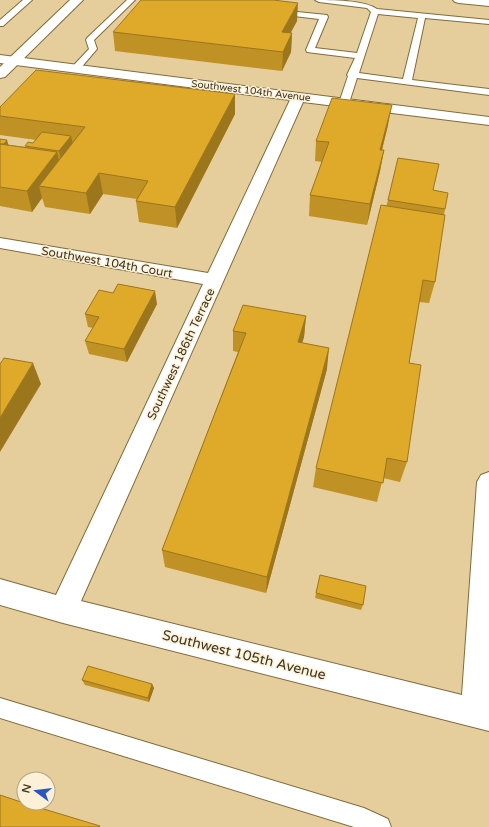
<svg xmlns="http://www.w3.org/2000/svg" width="489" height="827" font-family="'Varela Round',sans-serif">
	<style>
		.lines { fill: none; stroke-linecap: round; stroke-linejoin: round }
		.lane-casing { stroke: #826b3d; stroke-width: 2 }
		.street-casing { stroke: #826b3d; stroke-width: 2 }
		.secondary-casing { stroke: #826b3d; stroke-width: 2 }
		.lane { fill: #fff; fill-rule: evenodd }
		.street { fill: #fff; fill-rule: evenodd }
		.secondary { fill: #fff; fill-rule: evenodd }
		.wall { fill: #c09124 }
		.shaded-wall { fill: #9c761d }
		.building { fill: #dfa92a; stroke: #9c761d }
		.labels { text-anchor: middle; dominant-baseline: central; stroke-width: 3; stroke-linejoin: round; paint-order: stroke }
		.far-street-label { font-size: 10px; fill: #3e3420; stroke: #fcf0d7 }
		.street-label { font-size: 12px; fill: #3e3420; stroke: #fcf0d7 }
		.near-street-label { font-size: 14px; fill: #3e3420; stroke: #fcf0d7 }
	</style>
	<rect width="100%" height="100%" fill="#e6cd9c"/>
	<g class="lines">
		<!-- lane casing -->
		<g class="lane-casing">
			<path id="lane" d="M23,0H32L3,26H0V20Z
				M127,0H135L94,40L97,49L79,70H73L72,68L73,66L89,49L86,40L87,38Z
				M315,0C332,0 364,0 377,9L489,20V24L425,18L412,80L489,89V95L357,78L349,103L344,106L341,105L339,103L348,76L347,75L355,58L307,52L306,50L319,19L277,14L273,12L277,10L327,15L328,17L315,48L357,53L371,12L367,8L319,2ZM378,14L418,18L403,79L359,73Z
				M0,698L364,808L388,819L391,827H354L0,718Z"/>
		</g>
		<!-- street casing -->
		<g class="street-casing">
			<path id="street" d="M453,0H489V6L459,3L455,2Z
				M0,55L489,117V125L303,102L81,601L462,695L477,482L481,475L489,472V731L63,623L0,605V579L56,595L203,284L0,248V238L208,273L290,100L0,63Z"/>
		</g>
		<!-- secondary casing -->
		<g class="secondary-casing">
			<path id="secondary" d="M70,0H83L5,77L0,78V67Z"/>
		</g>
		<!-- lane -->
		<use href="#lane" class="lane"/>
		<!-- street -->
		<use href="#street" class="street"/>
		<!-- secondary -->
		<use href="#secondary" class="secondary"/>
	</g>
	<!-- wall -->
	<path class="wall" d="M297,21L290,33H292L291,52L282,71L115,51L113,32Z
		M0,107L235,114L177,228L139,222L136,201L137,199L103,194L90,214L45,207L42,198L32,212L0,206V139L9,145L26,147L25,146L33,143L36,140L0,135Z
		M388,125L382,150H384L380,171L367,225L309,216L310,195L322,162L315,161L316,141Z
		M433,190L445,209L444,215L435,282L429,303L419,302L409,363L407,462L400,482L383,478L377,502L313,487L316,468L388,200Z
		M157,304L127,362L89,354L85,341L93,328L88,327L85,314Z
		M306,316L304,337L302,343L327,369L266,593L165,567L162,550L238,352L233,351V331Z
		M320,575L363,605L361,610L315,598Z
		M82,680L152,684L154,688L149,702L85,685Z"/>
	<!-- shaded-wall -->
	<path class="shaded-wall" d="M298,3L297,21L281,51L282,32Z
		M292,33L291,52L282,71L283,52Z
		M235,94V114L177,228L175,207Z
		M392,105L388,125L377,170L380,150Z
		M71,136L74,148L62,163L59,151Z
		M7,140L9,147L0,148Z
		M384,150L380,171L367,225L370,204Z
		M57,152L62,172L39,186L42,198L32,212L27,191Z
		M99,173L103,194L90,214L86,193Z
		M155,291L157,304L127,362L124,349Z
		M306,316L304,337L296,363L298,342Z
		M329,348L327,369L266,593L267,577Z
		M33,363L41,384L0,452V418Z
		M152,684L154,688L149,702L148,698Z"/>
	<!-- building -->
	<path class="building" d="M141,0H273L298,3L282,32L292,33L283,52L113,32Z
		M36,70L235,94L175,207L136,201L148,181L99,173L86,193L39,186L85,127L0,116V107Z
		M332,98L392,105L380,150H384L370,204L310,195L329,142L316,141Z
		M42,132L71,136L59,151L25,146L28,142L33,143Z
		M0,139L7,140L4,144H0Z
		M0,144L57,152L27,191L0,187Z
		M398,158L439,164L433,190L448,193L445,209L388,200Z
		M381,205L445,215L435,282L423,280L409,363L421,365L407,462L387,458L383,483L316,468Z
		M118,284L155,291L124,349L85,341L99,317L85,314L99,290L113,293Z
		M243,305L306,316L298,342L329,348L267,577L162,550L246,333L233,331Z
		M4,358L33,363L0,418V364Z
		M320,575L366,586L363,605L316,593Z
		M88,666L152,684L148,698L82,680Z
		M0,795L24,803L100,826L99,827H0Z"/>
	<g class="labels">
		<!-- far-street labels -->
		<g class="far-street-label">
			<text transform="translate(251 91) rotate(7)">Southwest 104th Avenue</text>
		</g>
		<!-- street labels -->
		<g class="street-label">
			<text transform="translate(107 262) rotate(10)">Southwest 104th Court</text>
			<text transform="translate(181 354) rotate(-65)">Southwest 186th Terrace</text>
		</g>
		<!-- near-street labels -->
		<g class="near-street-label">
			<text transform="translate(244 655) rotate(14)">Southwest 105th Avenue</text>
		</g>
	</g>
	<!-- north arrow -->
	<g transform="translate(36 791) rotate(285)"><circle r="19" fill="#fcf0d7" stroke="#b0a58e"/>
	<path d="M0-3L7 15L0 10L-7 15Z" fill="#2856c4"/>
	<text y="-6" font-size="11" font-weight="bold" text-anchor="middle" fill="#3e3420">N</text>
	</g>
</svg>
